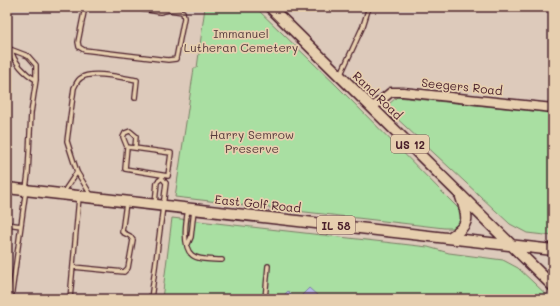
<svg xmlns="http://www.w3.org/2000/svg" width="560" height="306" font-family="Mali,sans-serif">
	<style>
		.green { fill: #a9dfa2; stroke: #7a7f66 }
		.building { fill: #b5b8e9; stroke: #7f81a3 }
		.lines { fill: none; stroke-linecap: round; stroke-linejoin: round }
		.service-casing { stroke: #4a1f2b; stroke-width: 6 }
		.tertiary-casing { stroke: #4a1f2b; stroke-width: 11 }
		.primary-casing { stroke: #4a1f2b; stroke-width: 13 }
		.service { stroke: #e7cfaf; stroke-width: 3.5 }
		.tertiary { stroke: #e7cfaf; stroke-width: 8 }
		.primary { stroke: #e7cfaf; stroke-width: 10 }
		.labels { text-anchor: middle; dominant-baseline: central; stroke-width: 3.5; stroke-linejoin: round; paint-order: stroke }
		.shield { fill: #e7cfaf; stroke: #795453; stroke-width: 1 }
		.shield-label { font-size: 11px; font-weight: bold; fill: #4a1f2b }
		.park-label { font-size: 12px; fill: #583c3d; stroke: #e7cfaf }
		.street-label { font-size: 12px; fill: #4a1f2b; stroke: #e7cfaf }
	</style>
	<rect width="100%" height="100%" fill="#ddcabb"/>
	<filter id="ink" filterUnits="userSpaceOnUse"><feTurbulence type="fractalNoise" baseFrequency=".025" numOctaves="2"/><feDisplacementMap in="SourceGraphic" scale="8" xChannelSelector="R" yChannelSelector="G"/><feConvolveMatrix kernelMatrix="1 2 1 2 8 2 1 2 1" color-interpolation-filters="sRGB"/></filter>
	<g filter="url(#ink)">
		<!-- green -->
		<path class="green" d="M205,7H255L337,86L459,209L462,214L461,222L453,228H444L175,197L194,68H197Z
			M397,97L553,113V236L527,233L510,224L391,113L389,104Z
			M172,218L428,247L449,253L503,260L518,268L551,299H162Z"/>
		<!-- building -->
		<path class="building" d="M309,288L318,296L315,299H298Z
			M288,291L296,299H280Z"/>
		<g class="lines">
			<!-- service casing -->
			<g class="service-casing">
				<path id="service" d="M85,7L78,42L79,47L84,50L168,60L176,59L184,18L183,12L169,10L160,12L129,7
					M7,48L28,56L36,65V80L31,113L28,174L11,299
					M10,49C15,63 24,73 36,80
					M341,74L363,26L369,7
					M127,147L171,153L168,176L125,169Z
					M127,147L123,137L125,133L130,131L136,136L135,148
					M63,193L77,172
					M91,195L77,172L67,141L74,88C76,85 77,80 81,78C91,70 124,78 137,80L135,98
					M155,204L157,182L162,178
					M188,209C186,220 182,247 192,255C199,261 213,259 222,260
					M7,224L21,226
					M188,244L191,237L194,210
					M73,267L124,272L128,268L133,240L130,236L122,232L126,203
					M70,299L79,197
					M151,299L165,191L166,183L162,178V175
					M265,299L268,266"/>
			</g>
			<!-- tertiary casing -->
			<g class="tertiary-casing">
				<path id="tertiary" d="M373,107L391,92H403L553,108"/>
			</g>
			<!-- primary casing -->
			<g class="primary-casing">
				<path id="primary" d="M270,7L553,286
					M7,188L553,250
					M449,238C470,225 469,219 461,197"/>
			</g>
			<!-- service -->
			<use href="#service" class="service"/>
			<!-- tertiary -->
			<use href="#tertiary" class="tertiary"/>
			<!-- primary -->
			<use href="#primary" class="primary"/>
		</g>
	</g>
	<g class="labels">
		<!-- shield labels -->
		<g class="shield">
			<rect x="391" y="135" width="38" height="18" rx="3"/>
			<rect x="317" y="216" width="38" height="18" rx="3"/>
		</g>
		<g class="shield-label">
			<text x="410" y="144">US 12</text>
			<text x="336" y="225">IL 58</text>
		</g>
		<!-- park labels -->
		<g class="park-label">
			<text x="241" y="33">Immanuel<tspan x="241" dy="14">Lutheran Cemetery</tspan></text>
			<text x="252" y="134">Harry Semrow<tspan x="252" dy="14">Preserve</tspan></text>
		</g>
		<!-- street labels -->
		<g class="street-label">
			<text transform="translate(462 86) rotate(6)">Seegers Road</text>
			<text transform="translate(378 95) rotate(44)">Rand Road</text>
			<text transform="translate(258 203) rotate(6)">East Golf Road</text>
		</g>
	</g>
	<!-- margin -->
	<rect width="560" height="306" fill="none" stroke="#e7cfaf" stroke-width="24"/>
	<rect x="12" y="12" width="536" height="282" fill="none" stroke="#4a1f2b" stroke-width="1.5" filter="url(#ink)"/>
</svg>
